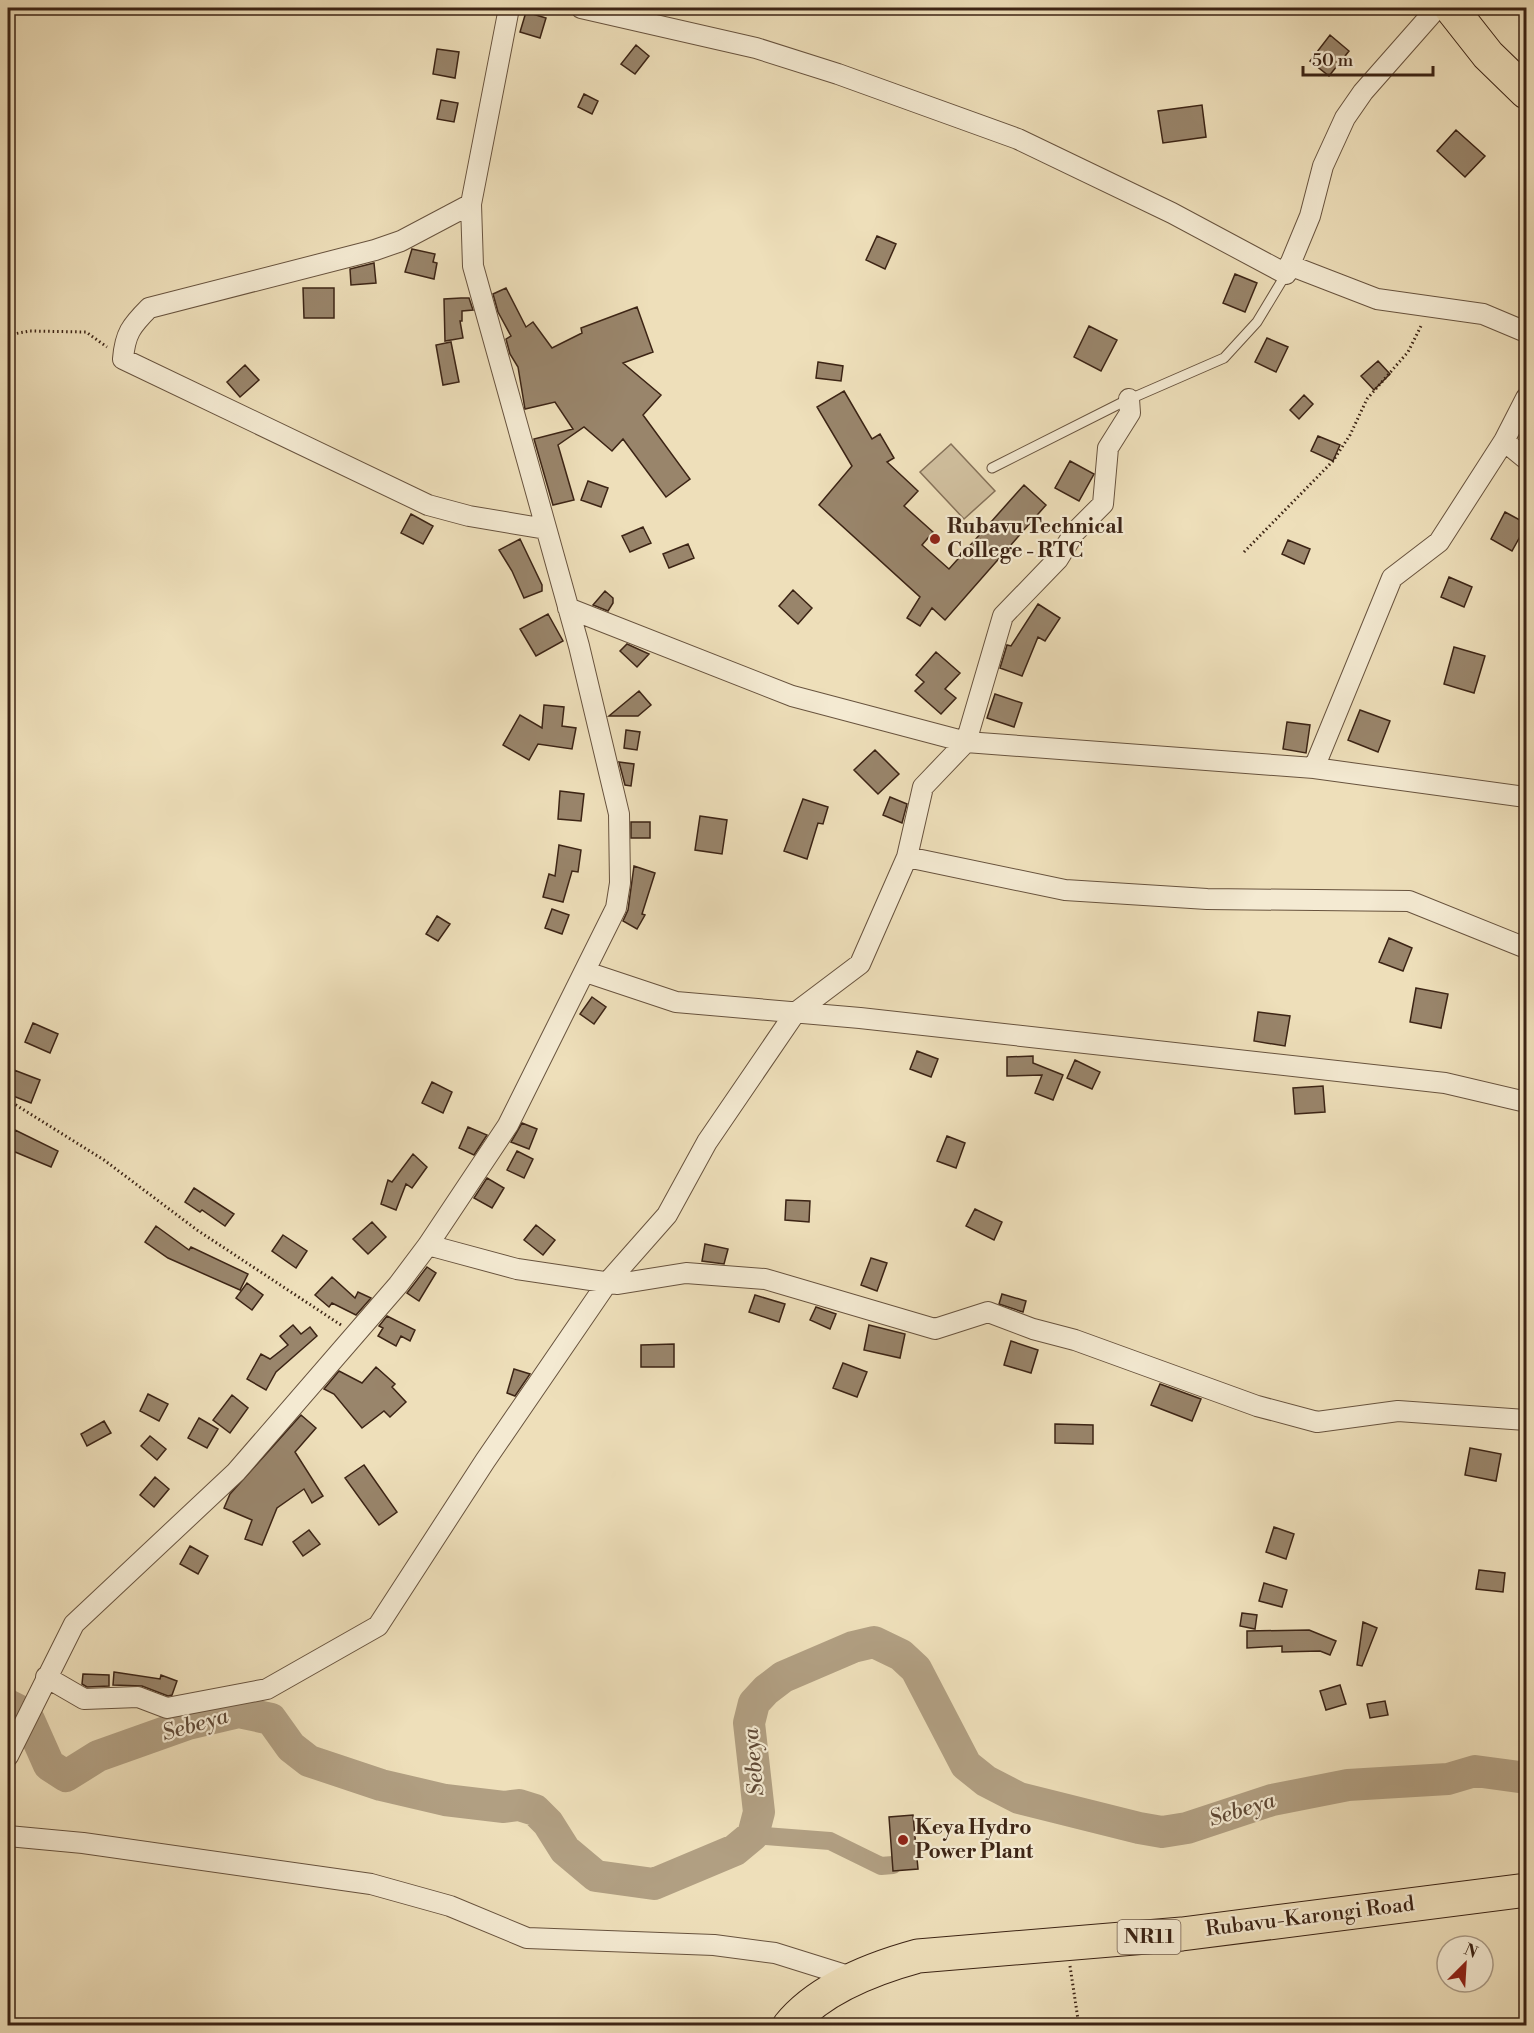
<svg xmlns="http://www.w3.org/2000/svg" width="1534" height="2033" font-family="'Libre Bodoni',serif">
	<style>
		.green { fill: #d0bf9e; stroke: #86725a; stroke-width: 1.5 }
		.lines { fill: none; stroke-linecap: round; stroke-linejoin: round }
		.canal { stroke: #b19f82; stroke-width: 18 }
		.river { stroke: #b19f82; stroke-width: 32 }
		.building { fill: #99856b; stroke: #3c2415; stroke-width: 1.5 }
		.lane-casing { stroke: #68533e; stroke-width: 11 }
		.street-casing { stroke: #68533e; stroke-width: 22 }
		.highway-casing { stroke: #3c2415; stroke-width: 35 }
		.path { stroke: #3c2415; stroke-width: 3; stroke-dasharray: 1.5 3; stroke-linecap: butt }
		.lane { stroke: #f4ead2; stroke-width: 9 }
		.street { stroke: #f4ead2; stroke-width: 20 }
		.highway { stroke: #eedfba; stroke-width: 33 }
		.poi-dot { fill: #8f2418; stroke: #f4ead2; stroke-width: 2 }
		.labels { text-anchor: middle; dominant-baseline: central; stroke-width: 4.5; stroke-linejoin: round; paint-order: stroke }
		.shield { fill: #f4ead2; stroke: #735f4e; stroke-width: 1.5 }
		.shield-label { font-size: 20px; font-weight: bold; fill: #3c2415 }
		.poi-label { font-size: 21px; font-weight: bold; fill: #3c2415; stroke: #f4ead2; text-anchor: start }
		.street-label { font-size: 21px; fill: #3c2415; stroke: #f4ead2 }
		.water-label { font-size: 22px; font-style: italic; fill: #5f4936; stroke: #f4ead2 }
	</style>
	<rect width="100%" height="100%" fill="#eedfba"/>
	<filter id="stains"><feTurbulence type="fractalNoise" baseFrequency=".00333" numOctaves="4"/><feColorMatrix values="0 0 0 0 .2 0 0 0 0 .09 0 0 0 0 .02 0 0 0 .5 -.17"/></filter>
	<radialGradient id="worn" r=".72"><stop offset=".6" stop-color="#630" stop-opacity="0"/><stop offset="1" stop-color="#630" stop-opacity=".3"/></radialGradient>
	<!-- green -->
	<path class="green" d="M951,444L995,491L964,519L920,472Z"/>
	<g class="lines">
		<!-- canal -->
		<path class="canal" d="M753,1835L830,1841L881,1866L893,1865"/>
		<!-- river -->
		<path class="river" d="M8,1705L20,1711L29,1720L49,1765L66,1776L98,1756L188,1724L239,1712L271,1719L291,1747L309,1761L381,1785L445,1800L504,1807L519,1805L535,1810L548,1823L565,1850L596,1876L654,1884L735,1850L753,1835L759,1812L749,1723L754,1703L766,1690L783,1677L853,1647L874,1642L901,1655L916,1669L966,1765L986,1781L1019,1798L1139,1828L1162,1832L1187,1828L1272,1800L1348,1785L1448,1779L1475,1771L1526,1778"/>
	</g>
	<!-- building -->
	<path class="building" d="M526,12L546,18L540,38L520,32Z
		M1330,35L1349,51L1329,76L1310,61Z
		M636,45L649,56L635,74L621,64Z
		M437,49L459,52L455,78L433,74Z
		M584,94L598,101L592,114L578,107Z
		M441,100L458,103L454,122L437,119Z
		M1202,105L1206,137L1163,143L1158,111Z
		M1456,130L1485,156L1465,177L1437,151Z
		M877,236L896,244L885,269L866,260Z
		M412,249L435,254L433,262L437,263L434,279L405,272Z
		M374,263L376,283L351,285L350,269Z
		M1235,274L1257,283L1245,312L1223,303Z
		M303,288H334V318H304Z
		M506,288L526,327L533,322L552,348L582,333L581,328L637,307L653,352L623,363L661,395L643,415L690,479L666,497L623,439L612,451L584,427L558,445L574,500L553,505L534,439L573,429L555,402L525,409L518,367L510,354L506,339L511,336L498,312L493,294Z
		M461,298H469L473,310L462,311V321H460L463,338L445,341L444,299Z
		M1089,326L1117,340L1101,371L1074,357Z
		M1267,338L1288,347L1276,372L1255,362Z
		M451,342L459,382L443,385L436,345Z
		M1378,361L1390,374L1374,390L1361,376Z
		M818,362L843,366L841,381L816,378Z
		M245,365L259,380L240,397L227,382Z
		M844,391L872,439L880,434L894,458L887,462L918,491L904,506L933,532L922,545L949,569L1024,485L1046,505L945,620L932,608L920,626L907,618L920,597L819,505L852,466L817,407Z
		M1304,395L1313,404L1299,419L1290,410Z
		M1318,436L1340,445L1333,461L1311,451Z
		M1070,461L1094,474L1079,501L1055,488Z
		M588,481L608,488L601,507L581,500Z
		M1505,512L1527,524L1512,551L1491,539Z
		M411,514L433,526L423,544L401,533Z
		M643,527L651,543L630,552L622,536Z
		M520,539L542,585V591L524,598L512,571L499,550Z
		M1288,540L1310,549L1304,564L1282,554Z
		M688,544L694,558L669,568L663,554Z
		M1449,577L1472,587L1464,607L1441,597Z
		M793,590L812,608L798,624L779,606Z
		M605,591L613,598V603L608,611L593,605Z
		M1038,604L1060,618L1045,641L1038,637L1022,676L1000,668L1007,645L1011,646Z
		M548,614L563,641L536,656L520,629Z
		M627,644L649,654L637,667L620,651Z
		M1454,647L1485,656L1474,693L1444,684Z
		M936,652L960,673L945,689L956,698L941,714L915,691L924,682L916,675Z
		M639,691L651,705L638,716H609Z
		M995,694L1022,703L1014,727L987,718Z
		M544,705L564,707L562,726L576,728L572,749L538,744L529,760L503,745L520,715L542,728Z
		M1360,710L1390,721L1378,752L1348,740Z
		M1287,722L1310,725L1306,753L1283,749Z
		M626,730L640,732L637,750L624,748Z
		M875,750L899,774L878,794L854,770Z
		M619,762L634,764L631,786L625,785Z
		M560,791L584,794L581,821L558,819Z
		M890,797L907,804L902,823L883,815Z
		M803,799L828,807L823,824L818,823L807,859L784,851Z
		M700,816L727,820L722,854L695,850Z
		M631,822H650V838H631Z
		M559,845L581,850L578,872L572,871L563,902L543,897L549,874L555,876Z
		M634,866L655,873L642,914L645,915L637,929L623,921L628,910Z
		M552,909L569,915L562,934L545,928Z
		M437,916L450,924L438,941L426,934Z
		M1389,938L1412,948L1403,971L1379,962Z
		M1416,988L1448,994L1441,1028L1410,1022Z
		M592,997L606,1007L594,1024L580,1014Z
		M1258,1012L1290,1016L1285,1046L1254,1041Z
		M33,1023L58,1034L50,1053L25,1042Z
		M917,1051L938,1059L931,1077L910,1069Z
		M1033,1056V1063L1063,1075L1053,1100L1035,1093L1042,1075L1007,1076V1057Z
		M1075,1060L1100,1072L1092,1089L1067,1078Z
		M14,1070L40,1080L31,1103L8,1094V1086Z
		M432,1082L452,1092L443,1113L422,1103Z
		M1323,1086L1325,1112L1295,1114L1293,1088Z
		M522,1123L537,1129L529,1149L511,1142Z
		M468,1127L487,1135L474,1155L459,1148Z
		M15,1130L58,1151L51,1167L8,1149Z
		M947,1136L965,1143L956,1168L937,1161Z
		M517,1151L533,1159L524,1178L507,1170Z
		M413,1154L427,1167L412,1188L406,1184L396,1210L381,1204L388,1180L392,1182Z
		M487,1178L504,1188L492,1208L474,1198Z
		M194,1188L234,1214L225,1226L202,1210L200,1212L185,1202Z
		M786,1200L810,1201L809,1222L785,1220Z
		M975,1209L1002,1222L994,1240L966,1226Z
		M372,1222L386,1237L368,1254L353,1239Z
		M536,1225L555,1240L543,1255L524,1240Z
		M156,1226L189,1250L191,1247L248,1274L240,1290L168,1258L145,1242Z
		M283,1235L307,1251L296,1268L272,1251Z
		M705,1244L728,1249L724,1264L702,1261Z
		M871,1258L887,1263L877,1291L861,1285Z
		M427,1267L436,1273L419,1301L407,1293Z
		M332,1277L355,1298L358,1292L371,1298L356,1315L332,1303L329,1307L315,1295Z
		M247,1283L263,1295L252,1310L236,1298Z
		M1002,1294L1026,1301L1023,1312L999,1304Z
		M755,1295L785,1304L779,1322L749,1312Z
		M816,1307L836,1314L830,1329L810,1320Z
		M387,1316L415,1330L410,1341L401,1336L396,1346L378,1336L383,1328L379,1326Z
		M293,1325L301,1334L310,1327L317,1336L276,1372L266,1390L247,1379L261,1354L270,1359L288,1345L280,1336Z
		M869,1325L905,1334L900,1358L864,1350Z
		M1011,1341L1038,1350L1031,1373L1004,1365Z
		M674,1344V1367H641V1345Z
		M843,1363L867,1372L857,1397L833,1388Z
		M376,1367L395,1384L392,1387L406,1402L390,1417L384,1411L362,1428L334,1394L324,1389L339,1371L362,1383Z
		M514,1369L530,1374L515,1396L507,1393Z
		M1160,1384L1201,1399L1192,1421L1151,1405Z
		M148,1394L168,1404L159,1421L140,1411Z
		M232,1395L248,1408L230,1433L213,1420Z
		M301,1415L316,1428L295,1452L323,1496L312,1503L304,1489L277,1508L262,1545L245,1539L252,1520L224,1508L230,1494Z
		M199,1418L218,1429L207,1448L188,1438Z
		M104,1421L111,1433L87,1446L81,1434Z
		M1055,1424L1093,1425V1444L1055,1443Z
		M150,1436L166,1449L157,1460L141,1446Z
		M1470,1448L1501,1454L1496,1481L1465,1475Z
		M364,1465L397,1512L379,1525L345,1478Z
		M155,1477L169,1489L154,1507L140,1495Z
		M1274,1527L1294,1534L1286,1559L1266,1552Z
		M309,1530L320,1544L303,1556L293,1542Z
		M190,1546L208,1556L198,1574L180,1564Z
		M1479,1570L1505,1573L1503,1592L1476,1589Z
		M1264,1583L1287,1590L1282,1607L1259,1601Z
		M1242,1613L1257,1615L1255,1629L1240,1626Z
		M1363,1622L1377,1628L1362,1666L1357,1665Z
		M1309,1630L1336,1641L1330,1655L1320,1651L1282,1652V1646L1247,1648V1631Z
		M114,1672L160,1679L161,1675L177,1681L172,1695L168,1696L142,1686L113,1685Z
		M83,1674L109,1675V1686L87,1687L82,1684Z
		M1340,1685L1346,1704L1326,1710L1320,1691Z
		M1385,1701L1388,1715L1370,1718L1367,1704Z
		M913,1815L918,1869L893,1871L889,1817Z"/>
	<g class="lines">
		<!-- lane casing -->
		<g class="lane-casing">
			<path id="lane" d="M992,468L1123,402L1224,358L1257,322L1286,274"/>
		</g>
		<!-- street casing -->
		<g class="street-casing">
			<path id="street" d="M581,8L756,48L838,74L1018,139L1172,213L1286,274L1310,216L1323,166L1345,118L1363,92L1437,8
				M471,204L401,241L375,250L149,308C131,326 125,334 123,359L428,505L469,516L546,529
				M1289,265L1377,299L1483,314L1526,332
				M1504,441L1526,459
				M568,608L792,696L966,742L1314,768L1526,797
				M1314,768L1392,578L1439,542L1504,441L1526,398
				M907,857L1065,890L1207,899L1409,901L1526,948
				M586,972L676,1002L860,1018L1445,1083L1526,1102
				M428,1245L517,1269L618,1284L686,1273L765,1279L935,1329L988,1312L1033,1329L1075,1340L1257,1406L1317,1422L1398,1411L1526,1420
				M46,1677L84,1699L138,1697L167,1708L267,1689L378,1626L485,1461L607,1283L667,1215L707,1142L795,1013L860,964L907,857L923,787L966,742L1003,616L1058,559L1074,533L1103,504L1108,448L1130,413L1129,399
				M8,1756L74,1624L236,1472L398,1285L428,1245L508,1125L616,908L620,883L619,814L579,646L473,266L471,204L509,8
				M8,1836L83,1843L371,1884L450,1906L527,1938L714,1945L775,1953L855,1978"/>
		</g>
		<!-- highway casing -->
		<g class="highway-casing">
			<path id="highway" d="M1451,8L1488,55L1526,92
				M789,2026C819,1989 874,1968 918,1956L1182,1934L1526,1890"/>
		</g>
		<!-- path -->
		<path class="path" d="M8,335L30,331L86,332L107,347
			M1244,552L1333,461L1350,435L1367,399L1408,352L1422,324
			M8,1100L104,1160L197,1230L341,1325
			M1070,1966L1079,2026"/>
		<!-- lane -->
		<use href="#lane" class="lane"/>
		<!-- street -->
		<use href="#street" class="street"/>
		<!-- highway -->
		<use href="#highway" class="highway"/>
	</g>
	<!-- markers -->
	<g class="poi-dot">
		<circle cx="935" cy="539" r="6"/>
		<circle cx="903" cy="1840" r="6"/>
	</g>
	<g class="labels">
		<!-- shield labels -->
		<rect class="shield" x="1117.5" y="1920" width="63" height="34" rx="4.5"/>
		<g class="shield-label">
			<text x="1149" y="1937">NR11</text>
		</g>
		<!-- poi labels -->
		<g class="poi-label">
			<text x="947" y="527">Rubavu Technical<tspan x="947" dy="24">College - RTC</tspan></text>
			<text x="915" y="1828">Keya Hydro<tspan x="915" dy="24">Power Plant</tspan></text>
		</g>
		<!-- street labels -->
		<g class="street-label">
			<text transform="translate(1310 1917) rotate(-7)">Rubavu-Karongi Road</text>
		</g>
		<!-- water labels -->
		<g class="water-label">
			<text transform="translate(195 1725) rotate(-16)">Sebeya</text>
			<text transform="translate(754 1762) rotate(-95)">Sebeya</text>
			<text transform="translate(1242 1810) rotate(-17)">Sebeya</text>
		</g>
	</g>
	<!-- margin -->
	<rect width="1534" height="2033" fill="none" stroke="#eedfba" stroke-width="30"/>
	<rect x="9" y="9" width="1516" height="2015" fill="none" stroke="#3c2415" stroke-width="3"/>
	<rect x="15" y="15" width="1504" height="2003" fill="none" stroke="#3c2415" stroke-width="1.5"/>
	<!-- north arrow -->
	<g transform="translate(1465 1964) rotate(24)"><circle r="28" fill="#f4ead2" stroke="#aa9b86" stroke-width="1.5"/>
	<path d="M0-4.5L10 22L0 15L-10 22Z" fill="#8f2418"/>
	<text y="-9" font-size="16" font-weight="bold" text-anchor="middle" fill="#3c2415">N</text>
	</g>
	<!-- scale -->
	<path d="M1303 66v9h130v-9" fill="none" stroke="#3c2415" stroke-width="3"/>
	<text x="1312" y="66" font-size="18" fill="#3c2415" stroke="#f4ead2" stroke-width="4.5" paint-order="stroke">50 m</text>
	<rect width="100%" height="100%" filter="url(#stains)"/>
	<rect width="100%" height="100%" fill="url(#worn)"/>
</svg>
